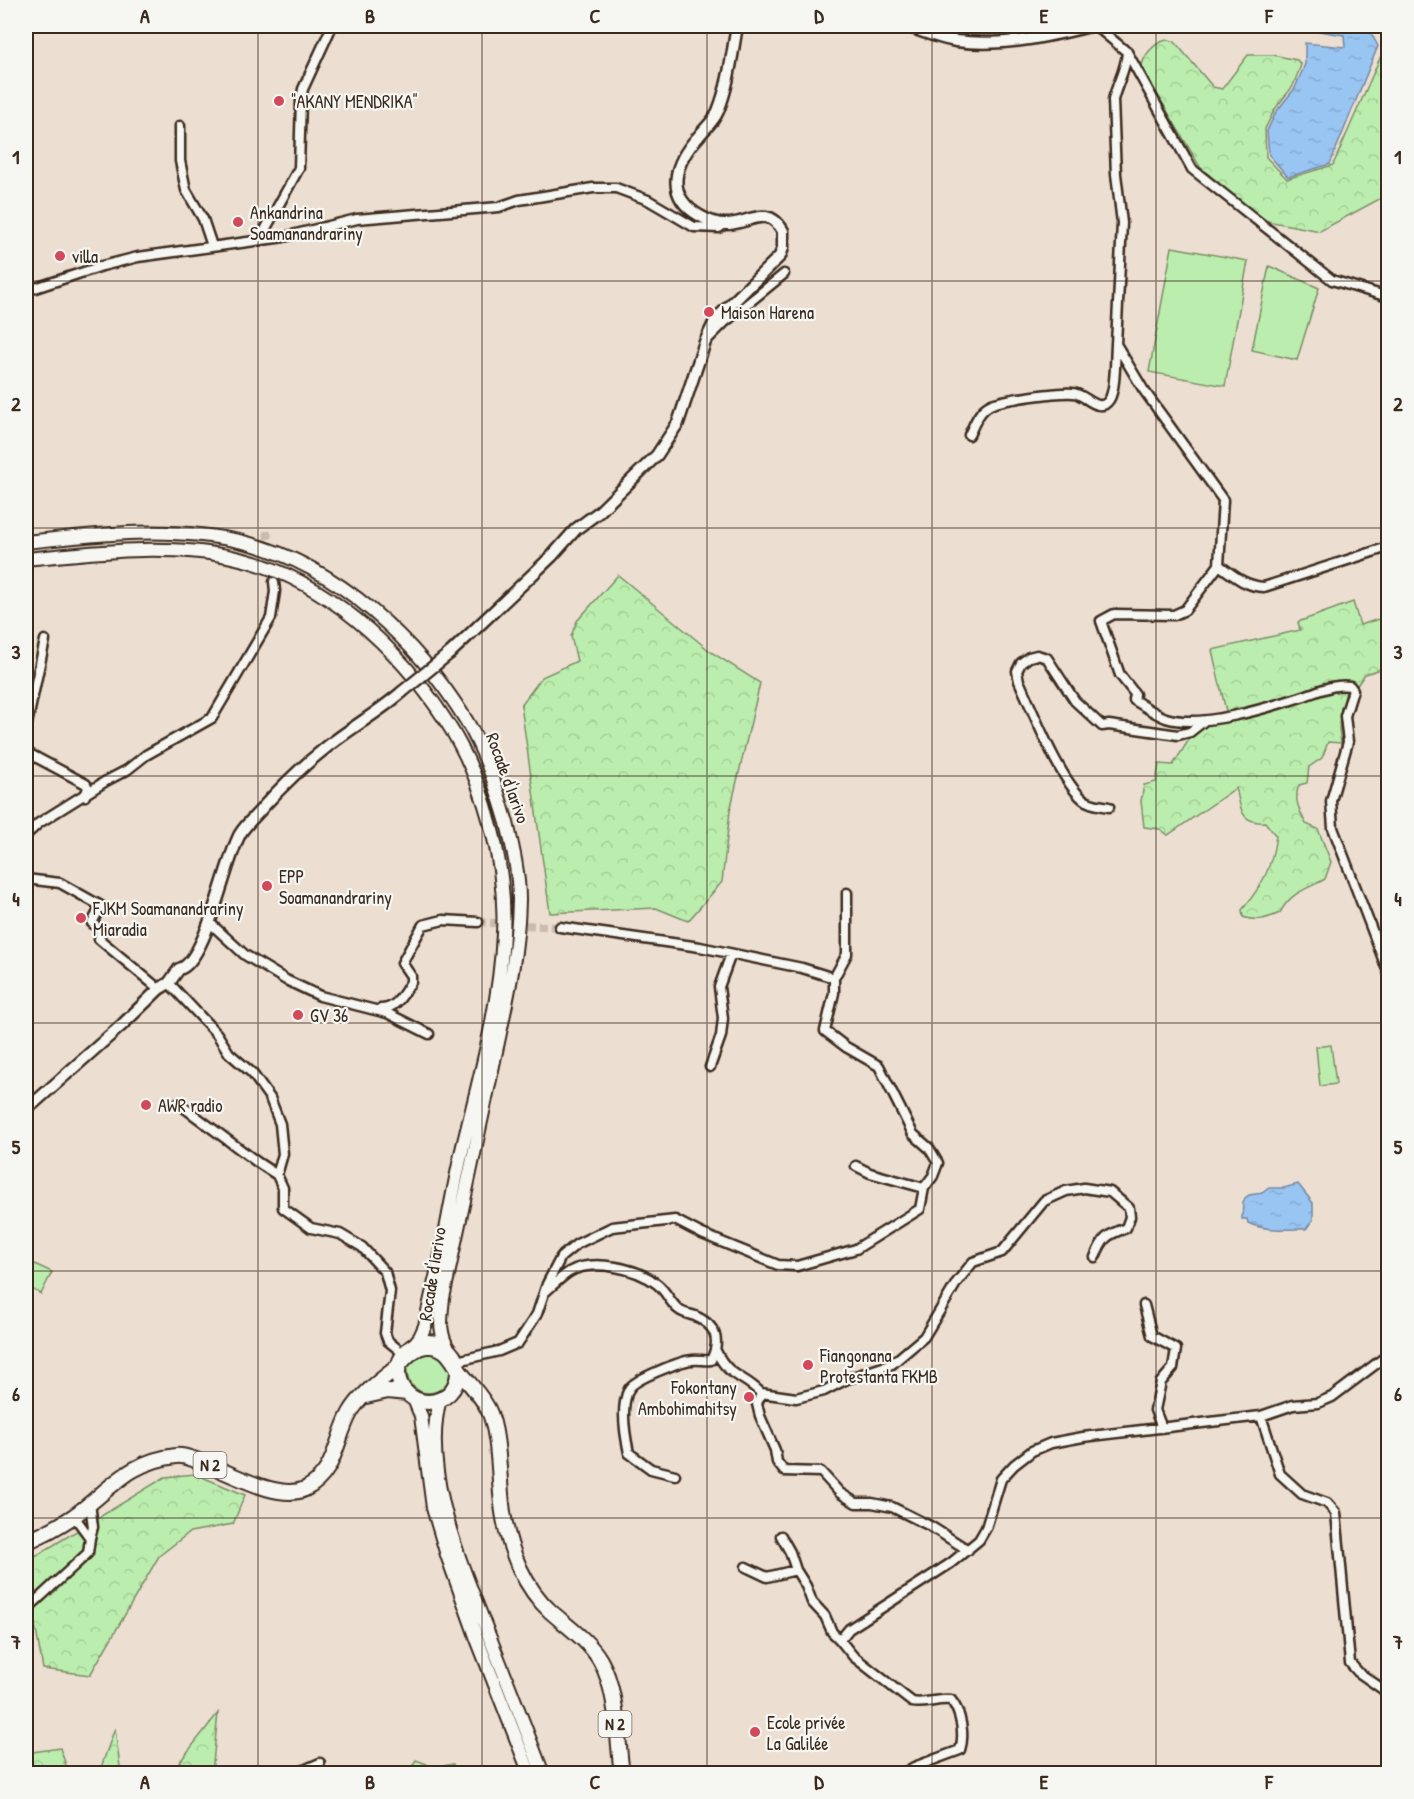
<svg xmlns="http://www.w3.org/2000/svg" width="1414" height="1799" font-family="'Patrick Hand',sans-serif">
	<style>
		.forest { fill: url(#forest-crowns); stroke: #7b8c66; stroke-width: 1.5 }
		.garden { fill: #bbeeae; stroke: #7b8c66; stroke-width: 1.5 }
		.water { fill: url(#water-ripples); stroke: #73879e; stroke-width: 1.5 }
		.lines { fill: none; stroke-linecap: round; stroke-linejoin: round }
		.minor-tunnel { stroke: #c9bbae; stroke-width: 8; stroke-dasharray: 8 4; stroke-linecap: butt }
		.minor-casing { stroke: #3b2a1e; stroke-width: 13 }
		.tertiary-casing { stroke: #3b2a1e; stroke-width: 15 }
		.secondary-casing { stroke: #3b2a1e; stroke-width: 16 }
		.primary-casing { stroke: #3b2a1e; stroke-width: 18 }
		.minor { stroke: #f6f6f2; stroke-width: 8 }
		.tertiary { stroke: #f6f6f2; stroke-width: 10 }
		.secondary { stroke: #f6f6f2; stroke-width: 12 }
		.primary { stroke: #f6f6f2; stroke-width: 14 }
		.tertiary-bridge-casing { stroke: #3b2a1e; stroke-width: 15; stroke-linecap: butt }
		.tertiary-bridge { stroke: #f6f6f2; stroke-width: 10 }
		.grid { fill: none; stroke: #3b2a1e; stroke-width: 1.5; stroke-opacity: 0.55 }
		.poi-dot { fill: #d1495b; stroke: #f6f6f2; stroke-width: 2 }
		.labels { text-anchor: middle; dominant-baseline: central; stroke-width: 4.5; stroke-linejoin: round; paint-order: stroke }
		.shield { fill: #f6f6f2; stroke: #73675e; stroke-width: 1.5 }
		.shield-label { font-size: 16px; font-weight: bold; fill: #3b2a1e }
		.poi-label { font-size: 18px; fill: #3b2a1e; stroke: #f6f6f2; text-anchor: start }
		.street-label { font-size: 18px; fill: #3b2a1e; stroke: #f6f6f2 }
		.neatline { fill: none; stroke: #3b2a1e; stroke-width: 2 }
		.grid-label { font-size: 20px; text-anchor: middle; font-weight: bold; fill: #3b2a1e }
	</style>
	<defs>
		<pattern id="forest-crowns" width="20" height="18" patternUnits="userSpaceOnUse" patternTransform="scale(1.5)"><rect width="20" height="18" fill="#bbeeae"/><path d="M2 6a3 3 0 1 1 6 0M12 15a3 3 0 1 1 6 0" fill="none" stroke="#a2cc95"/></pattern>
		<pattern id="water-ripples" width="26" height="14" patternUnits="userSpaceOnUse" patternTransform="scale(1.5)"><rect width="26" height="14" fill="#99c5f3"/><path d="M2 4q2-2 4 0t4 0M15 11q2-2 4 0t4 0" fill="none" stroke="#85a9d0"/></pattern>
	</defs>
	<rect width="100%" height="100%" fill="#ecdfd2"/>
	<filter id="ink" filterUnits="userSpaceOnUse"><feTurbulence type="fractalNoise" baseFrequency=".0167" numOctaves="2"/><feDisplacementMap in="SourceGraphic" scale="12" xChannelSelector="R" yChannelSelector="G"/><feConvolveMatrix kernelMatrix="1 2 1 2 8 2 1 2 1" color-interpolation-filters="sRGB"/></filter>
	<g filter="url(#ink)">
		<!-- forest -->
		<path class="forest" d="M1167,40L1174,41L1213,87L1222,89L1248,55H1273L1297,60L1301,65L1293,86L1275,109L1265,129L1266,157L1287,179L1333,165L1384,49L1388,54V193L1387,195L1320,231L1262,220L1200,167L1142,68C1142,56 1155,42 1167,40Z
			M618,575L711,652L760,683L730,811L722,882L688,921L656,908L550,913L521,705L542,677L577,661L571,636L577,621Z
			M1353,602L1360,625L1388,616V667L1365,674L1341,708L1339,729L1341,743L1328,742L1322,758L1309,767L1307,783L1299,785C1293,800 1300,811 1306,824L1318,829L1331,862L1325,879C1306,890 1290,892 1280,913C1266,919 1257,922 1243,917L1242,910C1263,884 1271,870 1276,836L1265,822C1239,824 1241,806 1236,788L1168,835L1160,829L1144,827L1141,801L1144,785L1156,782L1159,764L1173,765L1195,730L1206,725L1228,720L1212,650L1300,630L1298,622Z
			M1383,906H1388V946L1381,923Z
			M195,1474L245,1495L233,1524L190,1532L159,1556L90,1675L43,1669L34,1619L26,1620V1560L39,1554L165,1477Z
			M218,1713L212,1773H171Z
			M115,1728L120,1767L123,1773H99Z
			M60,1748L68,1771L76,1773H26V1753Z
			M416,1760L427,1764L430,1769L453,1764L455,1773H410Z"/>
		<!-- garden -->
		<path class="garden" d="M1172,247L1248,261L1225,386L1149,372Z
			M1269,266L1319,288L1297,360L1252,350Z
			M1331,1045L1336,1084L1320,1086L1316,1047Z
			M26,1260L52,1272L41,1294L26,1286Z
			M435,1350L449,1365C453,1383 440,1396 421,1392L409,1383L406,1367L411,1357Z"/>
		<!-- water -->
		<path class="water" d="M1307,26H1367L1378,46L1330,164L1288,177L1269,155L1267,131L1276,112L1295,88L1305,64V43L1345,47L1344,35L1307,29Z
			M1298,1184L1313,1203V1220L1306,1229C1287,1229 1265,1231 1248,1223L1247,1219H1242L1243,1203L1245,1198L1249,1195L1262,1193L1269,1188H1284Z"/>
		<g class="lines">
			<!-- minor-tunnel -->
			<path class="minor-tunnel" d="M267,531L273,573
				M478,922L560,927"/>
			<!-- minor casing -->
			<g class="minor-casing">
				<path id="minor" d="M1096,26L1127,52L1192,169L1332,280L1388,297
					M1127,52C1126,70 1117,83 1113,100L1116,174L1122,223L1116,344L1143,389L1223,500L1219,565C1234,576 1245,586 1264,587L1388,547
					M180,126V161L186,190L203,219L212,246
					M260,239L299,168L301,99L303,89L332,26
					M26,291L102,266L138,257L284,237L357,219L499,207L519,200L593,188H616L648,200L694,227L719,228L723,225
					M705,342L725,322L784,274
					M969,435C974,425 979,410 990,405C1001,399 1059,392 1073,393C1084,393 1099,415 1109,400C1116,390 1115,357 1116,344
					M1219,565L1185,610L1174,615L1114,614L1101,621L1120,675L1135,694L1134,700C1144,706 1155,714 1166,718C1200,729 1267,708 1301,697C1317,692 1334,683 1350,686L1353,690L1345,716L1348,742L1331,801L1333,828L1388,972
					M26,729L45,640
					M26,752L86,784L88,788L85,796
					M1109,807C1100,805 1090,805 1083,799C1059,779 1033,711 1019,681L1017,671L1021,663L1029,657L1037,655L1047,658L1075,701L1102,726L1109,725L1178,735L1190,732L1204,721
					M26,835L39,823L106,781L127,770L146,755L212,718L271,618L275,591L274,582
					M26,879L60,883L101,906L92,923C100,929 102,930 99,939L159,989
					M209,922L245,955L286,980L320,996L387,1013L429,1034
					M560,927L700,947L802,968L834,978V993L825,1031L846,1047L879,1066L913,1134L929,1148L938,1163L933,1176L924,1188
					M834,978L847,954V893
					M169,983L217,1034L229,1053L252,1073L270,1098L280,1124L283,1154L277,1175
					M380,1009C397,1009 403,994 411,982V976L402,963L423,925L443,920L478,922
					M710,1067L721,1036L723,1018L719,987L731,954
					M178,1103L257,1162L277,1175L283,1188V1208L311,1228L340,1234L362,1247L385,1272L390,1291L385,1333L388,1341L404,1354
					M544,1293C552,1286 560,1278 569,1272C592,1258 637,1268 657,1284C666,1291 670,1302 678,1309C682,1313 689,1314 695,1316C716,1325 721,1340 711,1360C705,1361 699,1359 692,1360C681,1361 634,1379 629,1389C620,1406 625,1435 629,1453L651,1469L675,1475
					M1144,1305L1152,1336L1176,1349L1173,1368L1161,1382L1155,1410L1162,1428
					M716,1351C729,1378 742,1374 761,1393
					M457,1361L499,1351L518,1343L537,1314L547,1284L561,1257L577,1244L612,1227L675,1220L702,1234L778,1265L797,1266L856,1249L920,1209L924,1188L870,1173L856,1166
					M1261,1416L1280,1474L1302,1494L1327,1503L1336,1513L1350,1663L1358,1672L1388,1693
					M74,1516L90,1538L93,1527L90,1503
					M781,1536L790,1552L796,1570
					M968,1550L930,1526L892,1507L872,1503H856L840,1493L821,1472L784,1471L777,1462L775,1450L760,1416L757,1404L761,1393L796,1398L824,1391L847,1379L892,1364L924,1337L957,1282L973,1262L1002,1252L1044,1201L1066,1191L1084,1188L1110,1192L1129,1208L1130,1217L1126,1228C1106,1235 1103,1238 1095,1257
					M746,1567L767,1577L796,1570L806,1586L812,1602L825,1616L832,1632L840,1640
					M26,1610L88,1553L90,1538
					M295,1774L320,1763
					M902,1774L914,1767L960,1750C965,1735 961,1712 951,1700C937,1698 925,1705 912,1702L853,1656L840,1640L849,1629L951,1563L979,1540L986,1528L1001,1479L1014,1465L1032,1451L1051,1443L1083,1437L1261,1416L1293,1405L1318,1403L1332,1397L1388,1355"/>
			</g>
			<!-- tertiary casing -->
			<g class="tertiary-casing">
				<path id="tertiary" d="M907,26C923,32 939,38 956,41C1000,47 1047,37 1090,26
					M450,653L552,556L576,529L599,512L657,455L678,423L705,342L716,319L780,256L783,248V231C767,203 748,225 725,224C717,224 707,220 700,216C663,195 675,162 699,136C706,127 714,121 718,111C729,84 732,54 737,26
					M26,1110L123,1024L159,989L169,983L179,969C206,963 225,861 240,834C246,824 257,815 264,806C284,784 305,764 328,746C352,727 379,712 402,692"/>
			</g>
			<!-- secondary casing -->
			<g class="secondary-casing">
				<path id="secondary" d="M26,542C97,534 175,525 247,543C338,566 418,642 466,720C485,751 497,789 507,823C513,848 519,874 519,900C518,958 504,1013 492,1070C476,1146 459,1221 443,1298C441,1318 438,1332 449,1350
					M26,559C92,552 170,543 236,558C323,577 399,648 446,721C484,779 507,865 503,933C500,1005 480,1076 463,1146C455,1180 449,1215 442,1250C437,1275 430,1300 425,1326L420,1337L412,1347
					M413,1397L421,1416L433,1508L447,1555L477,1639L530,1774
					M440,1399C420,1473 462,1565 488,1633C507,1680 525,1727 543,1774"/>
			</g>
			<!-- primary casing -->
			<g class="primary-casing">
				<path id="primary" d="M398 1372a30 30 0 1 1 60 0a30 30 0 1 1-60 0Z
					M366,1396L388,1391L407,1393
					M26,1542C43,1535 59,1526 74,1516C110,1490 129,1461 176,1456C183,1455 189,1458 196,1460C224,1469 277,1502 305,1489C336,1474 335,1440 350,1413C360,1395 380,1381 396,1368C402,1362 407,1355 414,1351C417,1348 424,1346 428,1346C447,1345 452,1361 461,1373C470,1385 481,1395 488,1409C501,1435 498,1488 504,1518C510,1552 525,1588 550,1611C567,1626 589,1641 600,1660C618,1691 617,1739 622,1774"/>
			</g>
			<!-- minor -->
			<use href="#minor" class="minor"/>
			<!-- tertiary -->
			<use href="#tertiary" class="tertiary"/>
			<!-- secondary -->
			<use href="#secondary" class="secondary"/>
			<!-- primary -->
			<use href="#primary" class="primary"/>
			<!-- tertiary-bridge casing -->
			<g class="tertiary-bridge-casing">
				<path id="tertiary-bridge" d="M402,692L450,653"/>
			</g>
			<!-- tertiary-bridge -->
			<use href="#tertiary-bridge" class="tertiary-bridge"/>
		</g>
	</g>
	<!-- grid -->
	<path class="grid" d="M258,26V1774M482,26V1774M707,26V1774M932,26V1774M1156,26V1774M26,281H1388M26,528H1388M26,776H1388M26,1023H1388M26,1271H1388M26,1518H1388"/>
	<!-- markers -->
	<g class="poi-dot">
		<circle cx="279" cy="101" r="6"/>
		<circle cx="238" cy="222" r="6"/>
		<circle cx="60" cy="256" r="6"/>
		<circle cx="709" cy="312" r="6"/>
		<circle cx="267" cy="886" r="6"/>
		<circle cx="81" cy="918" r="6"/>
		<circle cx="298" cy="1015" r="6"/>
		<circle cx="146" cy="1105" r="6"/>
		<circle cx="808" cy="1365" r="6"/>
		<circle cx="749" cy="1397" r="6"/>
		<circle cx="755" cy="1732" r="6"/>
	</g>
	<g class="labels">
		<!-- shield labels -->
		<g class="shield">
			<rect x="193.5" y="1452" width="33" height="26" rx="4.5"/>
			<rect x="598.5" y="1711" width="33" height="26" rx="4.5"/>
		</g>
		<g class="shield-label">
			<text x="210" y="1465">N 2</text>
			<text x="615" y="1724">N 2</text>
		</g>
		<!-- poi labels -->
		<g class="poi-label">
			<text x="291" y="101">"AKANY MENDRIKA"</text>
			<text x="250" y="212">Ankandrina<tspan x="250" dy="21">Soamanandrariny</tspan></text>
			<text x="72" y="256">villa</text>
			<text x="721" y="312">Maison Harena</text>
			<text x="279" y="876">EPP<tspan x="279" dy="21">Soamanandrariny</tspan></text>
			<text x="93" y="908">FJKM Soamanandrariny<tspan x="93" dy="21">Miaradia</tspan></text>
			<text x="310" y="1015">GV 36</text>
			<text x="158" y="1105">AWR radio</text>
			<text x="820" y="1355">Fiangonana<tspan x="820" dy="21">Protestanta FKMB</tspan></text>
			<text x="737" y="1387" text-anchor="end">Fokontany<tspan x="737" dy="21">Ambohimahitsy</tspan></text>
			<text x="767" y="1722">Ecole privée<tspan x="767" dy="21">La Galilée</tspan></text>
		</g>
		<!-- street labels -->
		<g class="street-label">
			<text transform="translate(508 778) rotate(70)">Rocade d'Iarivo</text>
			<text transform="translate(432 1274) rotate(-81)">Rocade d'Iarivo</text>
		</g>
	</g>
	<!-- margin -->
	<rect width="1414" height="1799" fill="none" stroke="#f6f6f2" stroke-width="66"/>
	<rect x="33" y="33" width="1348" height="1733" class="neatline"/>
	<g class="grid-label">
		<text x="145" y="23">A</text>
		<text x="370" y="23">B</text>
		<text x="595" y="23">C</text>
		<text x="819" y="23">D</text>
		<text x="1044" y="23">E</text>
		<text x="1269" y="23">F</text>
		<text x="16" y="164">1</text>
		<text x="1398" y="164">1</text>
		<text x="16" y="411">2</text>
		<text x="1398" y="411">2</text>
		<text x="16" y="659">3</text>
		<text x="1398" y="659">3</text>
		<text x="16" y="906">4</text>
		<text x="1398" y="906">4</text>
		<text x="16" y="1154">5</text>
		<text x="1398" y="1154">5</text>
		<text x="16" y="1401">6</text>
		<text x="1398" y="1401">6</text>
		<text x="16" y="1649">7</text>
		<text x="1398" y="1649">7</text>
		<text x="145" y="1789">A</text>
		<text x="370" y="1789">B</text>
		<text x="595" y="1789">C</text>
		<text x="819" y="1789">D</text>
		<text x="1044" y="1789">E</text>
		<text x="1269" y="1789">F</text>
	</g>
</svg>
